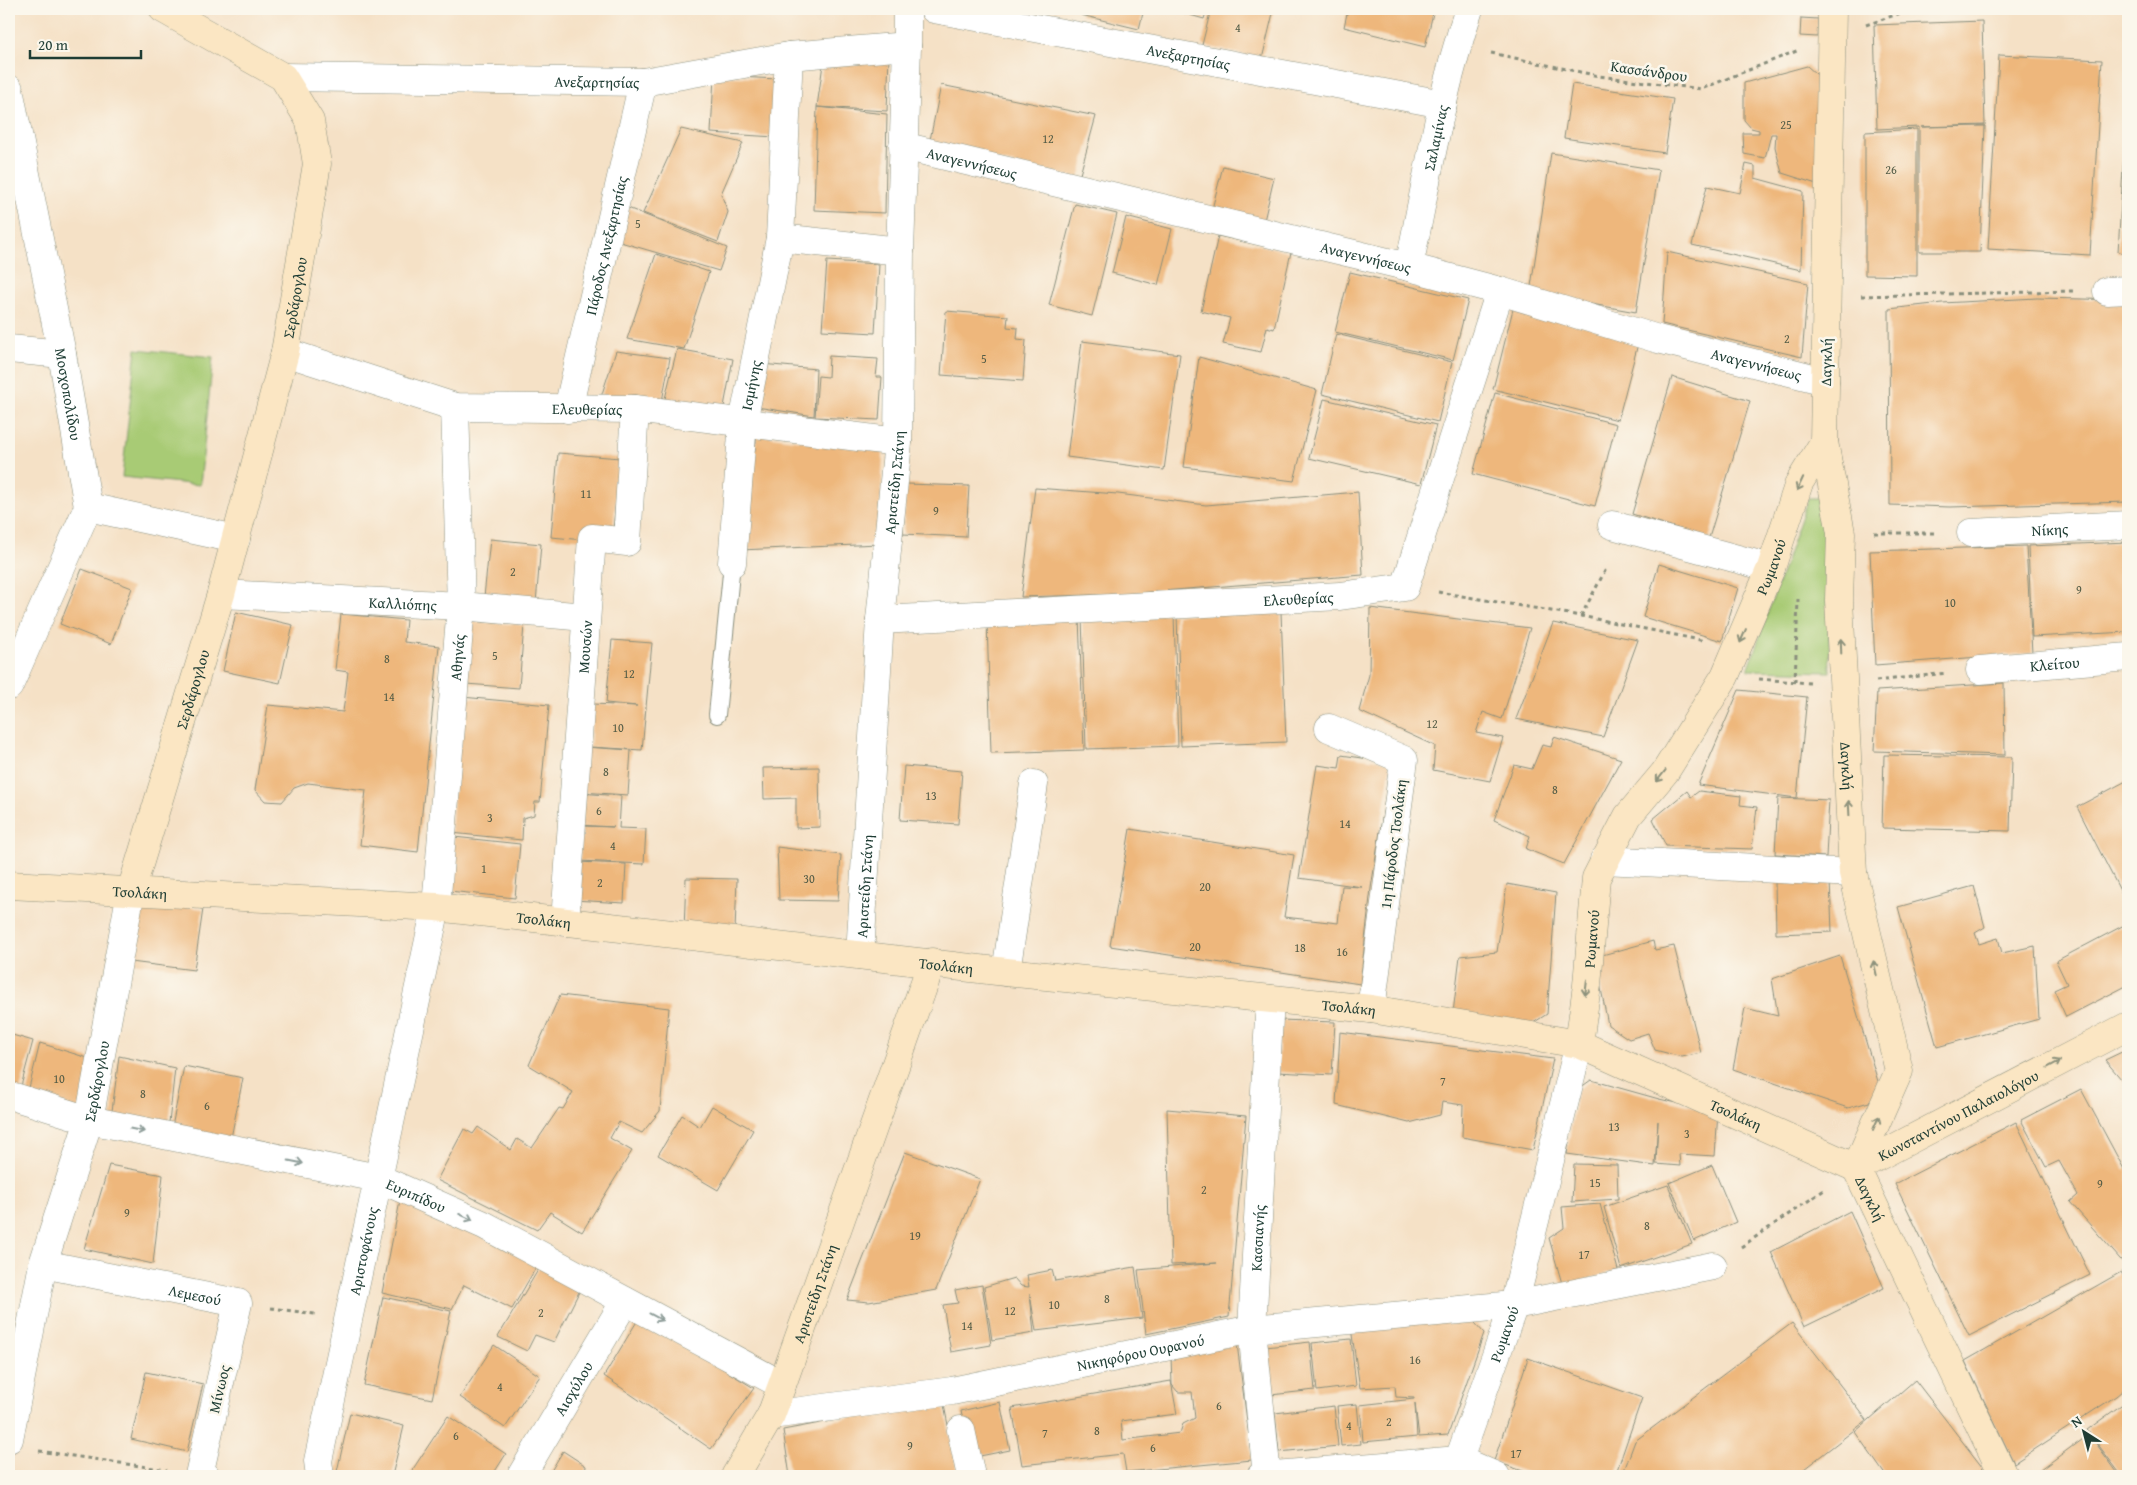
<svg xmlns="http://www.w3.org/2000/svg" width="2137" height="1485" font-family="'Gentium Book Plus',serif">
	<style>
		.green { fill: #a8cb74; stroke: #648454 }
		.building { fill: #eeb77b }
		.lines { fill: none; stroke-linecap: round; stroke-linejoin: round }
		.lane-casing { stroke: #8a8f7d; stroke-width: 18 }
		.street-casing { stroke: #8a8f7d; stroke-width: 29 }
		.secondary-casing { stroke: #8a8f7d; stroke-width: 29 }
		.path { stroke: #8a8f7d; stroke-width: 3; stroke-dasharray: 4 4; stroke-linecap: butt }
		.lane { stroke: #fff; stroke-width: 16 }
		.street { stroke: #fff; stroke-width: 28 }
		.secondary { stroke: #fbe6c3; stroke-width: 28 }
		.oneway { stroke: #8d927c }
		.oneway2 { stroke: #8f9e9a }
		.labels { text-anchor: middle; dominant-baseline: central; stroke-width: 5; stroke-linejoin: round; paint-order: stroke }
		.number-label { font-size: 12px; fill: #535c46 }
		.street-label { font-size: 15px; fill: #1f3d34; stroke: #fbf7ec }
	</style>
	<rect width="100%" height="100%" fill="#fbf7ec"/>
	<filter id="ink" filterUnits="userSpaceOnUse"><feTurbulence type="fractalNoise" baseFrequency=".02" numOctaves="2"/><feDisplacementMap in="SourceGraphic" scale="10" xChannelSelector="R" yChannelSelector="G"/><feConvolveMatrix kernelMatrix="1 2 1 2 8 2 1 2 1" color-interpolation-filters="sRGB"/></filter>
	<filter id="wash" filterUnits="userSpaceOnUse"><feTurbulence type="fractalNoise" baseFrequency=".0096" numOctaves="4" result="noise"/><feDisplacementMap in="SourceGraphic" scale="20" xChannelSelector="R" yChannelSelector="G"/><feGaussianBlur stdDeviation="1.12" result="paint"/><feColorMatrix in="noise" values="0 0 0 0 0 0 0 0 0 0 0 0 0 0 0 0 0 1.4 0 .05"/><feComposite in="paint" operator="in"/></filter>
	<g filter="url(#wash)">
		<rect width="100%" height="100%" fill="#f5e1c6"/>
		<!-- green -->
		<path class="green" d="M136,349L213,357L200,485L122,477Z
			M1808,498H1825L1830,672L1748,670Z"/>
		<g id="blocks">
			<!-- building -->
			<path class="building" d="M1082,9H1144L1139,29L1081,15Z
				M1169,9H1207L1204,19Z
				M1211,9H1274L1262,59L1202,45Z
				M1348,9H1434L1425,47L1344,27Z
				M1801,18L1818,19L1817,37L1800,36Z
				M1982,21L1985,125L1921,127L1985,126L1980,252H1919V127L1877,129L1874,25Z
				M1999,55L2102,60L2090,255L1988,249Z
				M889,56L887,111L817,107L823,64Z
				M1807,66L1824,81L1826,187L1782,173L1775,147L1776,134H1771L1765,158L1744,154L1743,133H1759V130L1751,128L1744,120V83Z
				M714,76L779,79L775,137L711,133Z
				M1572,84L1673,99L1665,153L1564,138Z
				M941,85L1096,116L1079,178L929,145Z
				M2127,102H2128V253L2118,252Z
				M817,107L887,114L885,213L814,210Z
				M681,129L743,143L721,194L728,212L718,242L643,213Z
				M1917,129V276L1865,275V132Z
				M1551,153L1659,170L1636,312L1530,293Z
				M1746,164L1755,166V178L1803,191L1801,270L1692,245L1707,186L1740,193Z
				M1223,166L1274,178L1263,225L1211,213Z
				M1075,204L1117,214L1092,316L1049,305Z
				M628,208L727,248L719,271L617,241Z
				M1126,217L1172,229L1158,285L1112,273Z
				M1218,236L1291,252L1274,329L1267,327L1261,352L1223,344L1230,318L1201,311Z
				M1667,252L1808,283L1802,357L1662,324Z
				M656,254L709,272L684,349L627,339Z
				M827,261L879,264L875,333L822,330Z
				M1350,272L1468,300L1453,360L1335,332Z
				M2037,298L2128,300V502L1950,507L1890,505L1889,309L1942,303Z
				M1513,309L1639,340L1618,420L1493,389Z
				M946,311L1008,316L1007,327L1018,328L1017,339L1026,340L1023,381L941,375Z
				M1336,334L1452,362L1438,422L1322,394Z
				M1082,341L1180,354L1164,470L1067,457Z
				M677,349L733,359L722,417L663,407Z
				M616,351L670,358L661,407L599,403Z
				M829,356L878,359L876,377H882L879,420L815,417L818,376L828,377Z
				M1199,357L1317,390L1294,481L1184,467Z
				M761,364L816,369L814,416L750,406Z
				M1672,377L1750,401L1709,538L1632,514Z
				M1495,393L1616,424L1595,506L1473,474Z
				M1324,399L1436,425L1421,484L1309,458Z
				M757,435L883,452L879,544L740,550Z
				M558,453L620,458L613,530L584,540L551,537Z
				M906,484L969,486L966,537L903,534Z
				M1035,488L1118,494L1206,505L1358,492L1363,575L1124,594L1021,597Z
				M490,539L541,544L536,603L484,597Z
				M2128,542V632L2032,637L2028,546Z
				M2026,546L2032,653L1875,665L1870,551Z
				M1659,564L1738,588L1722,641L1643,617Z
				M82,569L132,588L111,644L60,624Z
				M1370,608L1530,628L1502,719L1483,712L1476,733L1503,738L1490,781L1433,770L1435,746L1359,711L1369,675Z
				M236,612L293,625L280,683L223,671Z
				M1281,612L1286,742L1181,746L1177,615Z
				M341,614L406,620L404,642L439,646L418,852L360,845L366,790L308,783L294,788L282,802L265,801L255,790L268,705L343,712L348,672L335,670Z
				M1174,614L1178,746L1086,749L1082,617Z
				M1079,617L1084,750L991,753L987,620Z
				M470,621L524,625L519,688L466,684Z
				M1553,623L1638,640L1603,737L1516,719Z
				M612,640L652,643L642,750L590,747L593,704L637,706L606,703Z
				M2004,683L2005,755L1874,751L1877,691Z
				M1739,690L1807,697L1797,798L1698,785Z
				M462,697L549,705L540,802H535L534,815L523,818L522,840L451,833Z
				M1554,737L1621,759L1564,864L1526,849L1530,836L1494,820L1514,765L1532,769L1542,745L1551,747Z
				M584,747L631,750L628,795L581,792Z
				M1341,755L1391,762L1371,888L1360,984L1110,946L1130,829L1294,855L1284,917L1338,923L1342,886L1362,887L1299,878L1317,765L1339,768Z
				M1884,755L2012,757L2010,831L1882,828Z
				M904,766L962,771L958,824L900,820Z
				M819,767L820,827L796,828V798L764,799L763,768Z
				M2128,780V906L2077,807Z
				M1687,791L1691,797L1699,791L1741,796L1740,805L1757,807L1752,849L1666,846L1653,819Z
				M579,793L621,796L619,828L646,829L644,864L580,861L582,826L614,827L577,825Z
				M1778,798L1829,800L1826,857L1775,854Z
				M454,837L520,844L515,898L449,891Z
				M777,847L841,855L838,901L779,900Z
				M576,862L626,864L624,903L573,900Z
				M686,878L737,879L735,931L684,930Z
				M1830,880L1832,932L1776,934L1775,881Z
				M1507,884L1556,893L1547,1014L1527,1027L1452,1021L1460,956L1497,952Z
				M1974,886L1985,927L1975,933L1979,944L1998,938L2002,953L2035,946L2039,1019L1937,1047L1898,907Z
				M140,900L203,909L194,970L131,962Z
				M2128,923V985L2066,1017L2054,990L2067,984L2056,961Z
				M1653,941L1655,950L1674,946L1701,1053L1682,1057L1655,1050L1648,1033L1629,1039L1608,1025L1595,957Z
				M1840,956L1883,1098L1848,1108L1733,1069L1745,1008L1778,1016L1772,979Z
				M560,995L669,1008L660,1111L642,1133L619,1122L610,1138L632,1151L582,1232L550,1212L537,1230L437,1180L464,1129L473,1134L478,1127L511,1150L517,1139L532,1148L559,1108L563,1109L573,1092L529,1065Z
				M1280,1020L1335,1022L1332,1075L1278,1072Z
				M1340,1032L1553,1059L1533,1150L1462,1137L1463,1105L1442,1102L1440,1115L1409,1123L1336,1105Z
				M9,1034L33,1041L20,1090L9,1087Z
				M40,1043L91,1059L79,1111L27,1096Z
				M2128,1049V1087L2105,1060Z
				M119,1056L175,1068L168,1132L111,1119Z
				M184,1066L243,1078L230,1143L171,1132Z
				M1591,1080L1659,1099L1718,1112L1715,1156L1679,1154L1680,1166L1656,1164L1658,1121L1655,1166L1567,1154L1577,1090Z
				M2081,1089L2125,1171L2128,1168L2127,1267L2070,1202L2078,1195L2059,1161L2046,1167L2021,1120Z
				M712,1106L753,1130L718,1190L658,1155L682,1115L700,1127Z
				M1167,1109L1246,1116L1229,1317L1146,1334L1138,1270L1217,1263L1171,1265Z
				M2016,1122L2090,1275L1969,1336L1895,1184Z
				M905,1152L980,1179L936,1290L869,1302L847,1300Z
				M1574,1164L1617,1165L1618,1199L1572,1202Z
				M109,1165L163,1175L153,1264L84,1249Z
				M1712,1165L1736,1222L1694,1241L1669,1183Z
				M1668,1185L1692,1244L1621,1269L1604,1207Z
				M401,1196L538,1264L512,1309L464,1285L452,1309L382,1293Z
				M1600,1204L1618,1270L1563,1287L1549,1238L1564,1228L1562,1207Z
				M1850,1211L1884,1288L1804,1327L1771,1252Z
				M541,1265L581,1288L554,1342L535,1335L527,1351L498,1337Z
				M1135,1267L1142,1318L1036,1331L1030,1294L1034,1333L992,1340L984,1287L1014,1278L1021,1286L1029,1287L1027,1275L1052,1270L1055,1281Z
				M2121,1272L2128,1283V1386L2116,1396L2014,1463L1965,1361Z
				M982,1285L991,1345L951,1352L943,1305L958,1303L955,1290Z
				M383,1297L451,1311L432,1399L364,1385Z
				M1466,1313L1484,1333L1448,1435L1419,1437L1415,1404L1417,1437L1363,1442L1360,1405L1414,1399V1398L1396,1397L1395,1386L1360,1388L1351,1328Z
				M639,1318L754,1388L711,1449L604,1376Z
				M1792,1323L1867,1420L1795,1476H1622L1635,1441Z
				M1351,1339L1356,1386L1317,1391L1312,1343Z
				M1310,1342L1315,1390L1271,1395L1266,1347Z
				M1237,1344L1252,1460L1126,1472L1123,1454L1022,1465L1012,1408L1171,1381L1177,1414L1121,1421L1123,1440L1180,1433L1183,1424L1195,1418L1192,1392H1178L1172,1385L1171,1356Z
				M494,1345L540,1376L505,1428L460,1397Z
				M1528,1358L1642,1398L1615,1476H1537L1494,1461Z
				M146,1372L203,1384L187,1452L131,1439Z
				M1915,1380L1989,1476H1886L1855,1432Z
				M943,1400L958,1476H790L783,1430Z
				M2128,1400V1476H2122L2087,1430Z
				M1000,1402L1010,1450L970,1458L961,1411Z
				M1357,1404L1361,1444L1341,1446L1337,1406Z
				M1334,1406L1338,1446L1279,1452L1275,1413Z
				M350,1413L404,1426L392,1476H336Z
				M448,1416L506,1454L492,1476L409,1475Z
				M2089,1434L2120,1476H2032Z
				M563,1451L586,1466L585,1474L589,1476H548Z
				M141,1472L161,1475V1476H140Z"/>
		</g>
	</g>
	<g filter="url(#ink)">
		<use href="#blocks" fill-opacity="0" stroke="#8a8f7d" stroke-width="1"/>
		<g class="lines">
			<!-- lane casing -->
			<g class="lane-casing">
				<path id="lane" d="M717,715L732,563"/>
			</g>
			<!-- street casing -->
			<g class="street-casing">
				<g id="street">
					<path id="s1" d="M934,9L1443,104"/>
					<path id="s2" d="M283,77L643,82L789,56L907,46"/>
					<path id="s3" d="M9,89L62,354L88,507L9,686"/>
					<path id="s4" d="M903,146L1409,267L1500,291L1658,339L1825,381"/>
					<path d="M780,238L900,251"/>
					<path id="s5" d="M1409,267C1427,180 1441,92 1469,9"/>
					<path d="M2107,291L2128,290"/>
					<path d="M9,349L62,354"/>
					<path id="s6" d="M285,352L455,407L635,409L898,442"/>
					<path id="s7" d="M568,409L643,82"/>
					<path d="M88,507L236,539"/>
					<path d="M1612,525L1771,568"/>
					<path id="s8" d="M1971,533L2128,525"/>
					<path id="s9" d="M732,563L743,422L780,238L789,56"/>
					<path id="s10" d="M221,594L461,606L585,617"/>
					<path id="s11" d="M880,620L1340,596L1405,587L1500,291"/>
					<path id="s12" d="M1980,670L2128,657"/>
					<path d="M1329,728L1404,760L1371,1009"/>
					<path d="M1604,860L1853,873"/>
					<path id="s13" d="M565,922L592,538L627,542L635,409"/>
					<path id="s14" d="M860,955L880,620L898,442L900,251L907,46V9"/>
					<path d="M1006,972L1034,784"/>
					<path id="s15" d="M15,1097L89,1120L378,1178L484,1225L782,1385"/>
					<path id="s16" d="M43,1264L238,1303L199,1475L206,1476"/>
					<path id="s17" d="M771,1415L952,1391L1252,1329L1514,1305L1713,1266"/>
					<path d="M961,1430L971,1476"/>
					<path id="s18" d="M9,1439L43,1264L89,1120L131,891"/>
					<path id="s19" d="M320,1476L318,1461L436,907L461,606L455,407"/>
					<path id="s20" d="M521,1476L625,1301"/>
					<path d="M1261,1476L1459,1460L1496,1476"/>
					<path id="s21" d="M1267,1476L1252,1329L1270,999"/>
					<path id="s22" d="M1453,1476L1514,1305L1579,1044"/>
				</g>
			</g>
			<!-- secondary casing -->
			<g class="secondary-casing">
				<g id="secondary">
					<path id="s23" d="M1832,9L1824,442L1841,533L1839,600L1853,873L1899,1071L1856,1168L2004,1476"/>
					<path id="s24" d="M9,885L436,907L1006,972L1371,1009L1579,1044L1856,1168"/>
					<path id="s25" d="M131,891L221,594L285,352L317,164L310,121L283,77L163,9"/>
					<path id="s26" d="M1579,1044L1587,985L1596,878L1628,816L1665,772L1725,676L1771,568L1799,483L1824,442"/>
					<path id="s27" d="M1856,1168L2128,1026"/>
					<path id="s28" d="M735,1476L771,1415L782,1385L932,962"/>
				</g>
			</g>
			<!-- path -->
			<path class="path" d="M1866,25L1912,9
				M1491,53L1599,76L1701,89L1799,50
				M1861,296L2074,291
				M1874,533H1938
				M1438,592L1581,616L1705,641
				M1581,616L1606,569
				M1759,679L1810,683
				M1876,681L1947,673
				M1795,682L1798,599
				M1741,1247L1824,1190
				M271,1308L315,1314
				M39,1451L167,1470"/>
			<!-- lane -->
			<use href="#lane" class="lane"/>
			<!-- street -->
			<use href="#street" class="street"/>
			<!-- secondary -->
			<use href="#secondary" class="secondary"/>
		</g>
		<!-- one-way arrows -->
		<defs><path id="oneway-shaft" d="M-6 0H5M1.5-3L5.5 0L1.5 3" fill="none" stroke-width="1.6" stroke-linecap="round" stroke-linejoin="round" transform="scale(1.25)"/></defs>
		<g class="oneway">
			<use href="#oneway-shaft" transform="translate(1800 484) rotate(115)"/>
			<use href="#oneway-shaft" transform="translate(1743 636) rotate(113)"/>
			<use href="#oneway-shaft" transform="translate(1841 646) rotate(-92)"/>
			<use href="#oneway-shaft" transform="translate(1661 776) rotate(128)"/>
			<use href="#oneway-shaft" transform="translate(1849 808) rotate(-93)"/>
			<use href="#oneway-shaft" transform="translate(1875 968) rotate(-103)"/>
			<use href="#oneway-shaft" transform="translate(1586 988) rotate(97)"/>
			<use href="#oneway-shaft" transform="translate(2054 1064) rotate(-28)"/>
			<use href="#oneway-shaft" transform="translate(1876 1123) rotate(-66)"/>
		</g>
		<g class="oneway2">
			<use href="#oneway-shaft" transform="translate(137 1130) rotate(11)"/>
			<use href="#oneway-shaft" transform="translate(296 1162) rotate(11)"/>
			<use href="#oneway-shaft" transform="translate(466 1217) rotate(24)"/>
			<use href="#oneway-shaft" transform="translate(656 1317) rotate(28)"/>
		</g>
	</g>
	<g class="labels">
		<!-- number labels -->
		<g class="number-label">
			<text x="1238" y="27">4</text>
			<text x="1786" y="124">25</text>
			<text x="1048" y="138">12</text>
			<text x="1891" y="169">26</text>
			<text x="638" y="223">5</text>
			<text x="1787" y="338">2</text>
			<text x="984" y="358">5</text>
			<text x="586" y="493">11</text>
			<text x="936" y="510">9</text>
			<text x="513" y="571">2</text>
			<text x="2079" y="589">9</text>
			<text x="1950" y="602">10</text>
			<text x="495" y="655">5</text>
			<text x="387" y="658">8</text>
			<text x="629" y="673">12</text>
			<text x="389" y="696">14</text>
			<text x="1432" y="723">12</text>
			<text x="618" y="727">10</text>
			<text x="606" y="771">8</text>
			<text x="1555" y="789">8</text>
			<text x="931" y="795">13</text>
			<text x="599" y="810">6</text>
			<text x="490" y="817">3</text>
			<text x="1345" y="823">14</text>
			<text x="613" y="845">4</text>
			<text x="484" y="868">1</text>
			<text x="809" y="878">30</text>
			<text x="600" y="882">2</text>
			<text x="1205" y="886">20</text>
			<text x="1195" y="946">20</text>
			<text x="1300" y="947">18</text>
			<text x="1342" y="951">16</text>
			<text x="59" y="1078">10</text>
			<text x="1443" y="1081">7</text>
			<text x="143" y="1093">8</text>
			<text x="207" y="1105">6</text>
			<text x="1614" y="1126">13</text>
			<text x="1687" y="1133">3</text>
			<text x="1595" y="1182">15</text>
			<text x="2100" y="1183">9</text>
			<text x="1204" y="1189">2</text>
			<text x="127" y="1212">9</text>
			<text x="1647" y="1225">8</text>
			<text x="915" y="1235">19</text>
			<text x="1584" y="1254">17</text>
			<text x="1107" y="1298">8</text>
			<text x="1054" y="1304">10</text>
			<text x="1010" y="1310">12</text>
			<text x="541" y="1312">2</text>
			<text x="967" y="1325">14</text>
			<text x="1415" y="1359">16</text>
			<text x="500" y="1386">4</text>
			<text x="1219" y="1405">6</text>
			<text x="1389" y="1421">2</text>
			<text x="1349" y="1425">4</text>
			<text x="1097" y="1430">8</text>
			<text x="1045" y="1433">7</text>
			<text x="456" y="1435">6</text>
			<text x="910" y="1445">9</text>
			<text x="1153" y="1447">6</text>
			<text x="1516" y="1453">17</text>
		</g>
		<!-- street labels -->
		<g class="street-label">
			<text stroke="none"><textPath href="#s1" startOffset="259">Ανεξαρτησίας</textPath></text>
			<text transform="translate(1649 71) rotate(8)">Κασσάνδρου</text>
			<text stroke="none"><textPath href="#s2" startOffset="314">Ανεξαρτησίας</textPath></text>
			<text stroke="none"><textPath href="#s5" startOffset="132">Σαλαμίνας</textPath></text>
			<text stroke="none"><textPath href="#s4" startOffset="71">Αναγεννήσεως</textPath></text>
			<text stroke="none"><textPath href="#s7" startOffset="168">Πάροδος Ανεξαρτησίας</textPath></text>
			<text stroke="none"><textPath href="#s4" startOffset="476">Αναγεννήσεως</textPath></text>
			<text stroke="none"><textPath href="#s25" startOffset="616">Σερδάρογλου</textPath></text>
			<text transform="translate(1826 362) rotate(-89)">Δαγκλή</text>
			<text stroke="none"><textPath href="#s4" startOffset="881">Αναγεννήσεως</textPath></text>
			<text stroke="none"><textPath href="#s9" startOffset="179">Ισμήνης</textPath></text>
			<text stroke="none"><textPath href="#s3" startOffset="311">Μοσχοπολίδου</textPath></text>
			<text stroke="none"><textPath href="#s6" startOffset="311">Ελευθερίας</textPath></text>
			<text stroke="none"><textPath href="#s14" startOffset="474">Αριστείδη Στάνη</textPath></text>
			<text stroke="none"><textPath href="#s8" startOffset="79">Νίκης</textPath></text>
			<text stroke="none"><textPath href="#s26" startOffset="526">Ρωμανού</textPath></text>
			<text stroke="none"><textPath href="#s11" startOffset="419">Ελευθερίας</textPath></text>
			<text stroke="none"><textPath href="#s10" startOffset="182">Καλλιόπης</textPath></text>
			<text stroke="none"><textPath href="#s13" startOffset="276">Μουσών</textPath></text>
			<text stroke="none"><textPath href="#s19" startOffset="832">Αθηνάς</textPath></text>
			<text stroke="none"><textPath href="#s12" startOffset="75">Κλείτου</textPath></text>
			<text stroke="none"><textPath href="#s25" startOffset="211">Σερδάρογλου</textPath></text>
			<text stroke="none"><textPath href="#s23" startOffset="759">Δαγκλή</textPath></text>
			<text transform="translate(1393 844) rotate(-83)">1η Πάροδος Τσολάκη</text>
			<text stroke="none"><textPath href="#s14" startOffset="69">Αριστείδη Στάνη</textPath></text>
			<text stroke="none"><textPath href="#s24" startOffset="131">Τσολάκη</textPath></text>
			<text stroke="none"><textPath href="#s24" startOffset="536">Τσολάκη</textPath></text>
			<text stroke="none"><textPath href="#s26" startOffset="106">Ρωμανού</textPath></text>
			<text stroke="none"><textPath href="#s24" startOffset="941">Τσολάκη</textPath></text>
			<text stroke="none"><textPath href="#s24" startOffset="1346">Τσολάκη</textPath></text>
			<text stroke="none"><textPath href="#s18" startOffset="369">Σερδάρογλου</textPath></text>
			<text stroke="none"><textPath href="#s24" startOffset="1751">Τσολάκη</textPath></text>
			<text stroke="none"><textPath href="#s27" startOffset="115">Κωνσταντίνου Παλαιολόγου</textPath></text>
			<text stroke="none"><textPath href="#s15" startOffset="414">Ευριπίδου</textPath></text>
			<text stroke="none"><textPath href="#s23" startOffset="1209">Δαγκλή</textPath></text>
			<text stroke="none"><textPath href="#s21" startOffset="239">Κασσιανής</textPath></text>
			<text stroke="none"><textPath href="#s19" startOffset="230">Αριστοφάνους</textPath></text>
			<text stroke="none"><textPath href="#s28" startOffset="200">Αριστείδη Στάνη</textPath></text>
			<text stroke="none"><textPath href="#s16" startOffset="155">Λεμεσού</textPath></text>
			<text stroke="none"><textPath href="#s22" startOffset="151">Ρωμανού</textPath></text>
			<text stroke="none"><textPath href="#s17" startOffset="375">Νικηφόρου Ουρανού</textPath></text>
			<text stroke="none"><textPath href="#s20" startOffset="102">Αισχύλου</textPath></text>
			<text transform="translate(219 1389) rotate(-77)">Μίνωος</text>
		</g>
	</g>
	<!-- margin -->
	<rect width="2137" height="1485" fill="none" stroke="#fbf7ec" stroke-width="30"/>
	<!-- north arrow -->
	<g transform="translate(2084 1432) rotate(324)" stroke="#fbf7ec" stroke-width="4" paint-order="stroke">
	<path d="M0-4L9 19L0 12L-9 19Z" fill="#1f3d34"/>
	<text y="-8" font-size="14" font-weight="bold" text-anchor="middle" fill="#1f3d34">N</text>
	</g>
	<!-- scale -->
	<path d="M30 50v8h111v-8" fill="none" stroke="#1f3d34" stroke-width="2.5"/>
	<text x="38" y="50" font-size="15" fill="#1f3d34" stroke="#fbf7ec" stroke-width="4" paint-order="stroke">20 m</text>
</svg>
